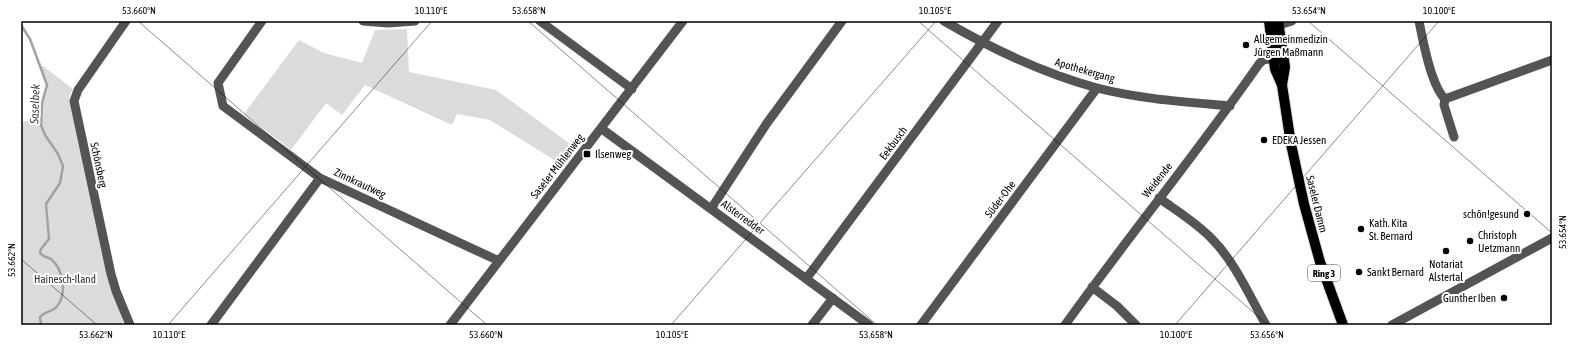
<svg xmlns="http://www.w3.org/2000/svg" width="1573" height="346" font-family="'Asap Condensed',sans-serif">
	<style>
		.green { fill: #dbdbdb }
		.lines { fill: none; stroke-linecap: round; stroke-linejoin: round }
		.stream { stroke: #a2a2a2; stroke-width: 2.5 }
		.major-casing { stroke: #dbdbdb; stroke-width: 12 }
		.minor { stroke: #545454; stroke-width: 9 }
		.major { stroke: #000; stroke-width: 10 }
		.ticks { fill: none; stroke: #000; stroke-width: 1; stroke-opacity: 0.45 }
		.poi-dot { fill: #000; stroke: #fff; stroke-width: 1.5 }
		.labels { text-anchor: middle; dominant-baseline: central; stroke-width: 4; stroke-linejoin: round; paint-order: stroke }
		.shield { fill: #fff; stroke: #4c4c4c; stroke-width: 1 }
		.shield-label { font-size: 10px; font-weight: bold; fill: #000 }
		.poi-label { font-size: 11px; fill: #000; stroke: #fff; text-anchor: start }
		.street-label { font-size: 11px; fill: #000; stroke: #fff }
		.park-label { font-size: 11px; fill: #323232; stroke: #fff }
		.water-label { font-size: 12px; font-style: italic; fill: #434343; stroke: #fff }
		.neatline { fill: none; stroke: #000; stroke-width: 1.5 }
		.ticks-label { font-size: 10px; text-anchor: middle; fill: #000 }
	</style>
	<rect width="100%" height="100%" fill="#fff"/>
	<!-- green -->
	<path class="green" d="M407,29L409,72L496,90L573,146L559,163L490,120L457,114L452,125L365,85L342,115L326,103L291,150L244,114L299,40L324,53L362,63L375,30Z
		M40,66H43L73,89L69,97L117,303L124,325H21V122L41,118L42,103L47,85Z"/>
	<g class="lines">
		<!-- stream -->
		<path class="stream" d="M21,25L30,39L47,85L42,103L41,125L45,135L58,154L63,166L60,183L46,204L49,239L41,249L40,253C43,257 47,257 51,259C63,269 67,292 58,305C54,312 45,311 40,317L41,325"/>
		<!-- major casing -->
		<g class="major-casing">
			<path id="major" d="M1269,21L1275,69L1282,85L1291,144L1304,204L1320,262L1343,325
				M1278,21L1285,67L1282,85"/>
		</g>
		<!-- minor -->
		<path class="minor" d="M126,21L78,90L74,101L111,274L116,291L130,325
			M262,21L218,83L223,106L320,178L499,261
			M363,21L388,23L415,21
			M540,21L632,89
			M944,21C992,49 1043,73 1097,88C1140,99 1186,102 1230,106
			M1419,21C1423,41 1431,85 1445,99
			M1279,25L1292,21
			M1445,99L1552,60
			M1445,99L1444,105L1454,137
			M602,129L869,325
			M1159,198C1177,211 1197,223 1212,239C1235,262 1250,297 1266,325
			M711,209L767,123L842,21
			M806,279L998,21
			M1092,287L1117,306L1136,325
			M211,325L320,178
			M450,325L683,21
			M812,325L833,298
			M921,325L1097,88
			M1065,325C1128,237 1197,153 1259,64L1263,60L1274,58
			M1392,325L1552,238"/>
		<!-- major -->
		<use href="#major" class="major"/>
	</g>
	<!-- ticks -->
	<path class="ticks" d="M138,21L487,325M528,21L877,325M918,21L1268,325M1308,21L1552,233M21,259L97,325M168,325L432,21M671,325L936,21M1175,325L1439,21"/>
	<!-- markers -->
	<g class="poi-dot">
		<circle cx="1246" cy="45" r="4"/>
		<circle cx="1264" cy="140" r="4"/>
		<rect x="583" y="150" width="8" height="8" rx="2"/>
		<circle cx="1527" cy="214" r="4"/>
		<circle cx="1361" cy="229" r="4"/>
		<circle cx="1470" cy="241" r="4"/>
		<circle cx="1446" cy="251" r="4"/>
		<circle cx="1359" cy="272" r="4"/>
		<circle cx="1504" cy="298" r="4"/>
	</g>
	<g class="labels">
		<!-- shield labels -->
		<rect class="shield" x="1308" y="265" width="32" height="16" rx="3"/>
		<g class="shield-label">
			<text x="1324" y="273">Ring 3</text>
		</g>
		<!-- poi labels -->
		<g class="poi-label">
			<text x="1254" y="39">Allgemeinmedizin<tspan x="1254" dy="13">Jürgen Maßmann</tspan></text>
			<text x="1272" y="140">EDEKA Jessen</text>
			<text x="595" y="154">Ilsenweg</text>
			<text x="1519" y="214" text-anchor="end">schön!gesund</text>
			<text x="1369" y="223">Kath. Kita<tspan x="1369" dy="13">St. Bernard</tspan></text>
			<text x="1478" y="235">Christoph<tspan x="1478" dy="13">Uetzmann</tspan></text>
			<text x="1446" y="264" text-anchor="middle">Notariat<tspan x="1446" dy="13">Alstertal</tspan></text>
			<text x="1367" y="272">Sankt Bernard</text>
			<text x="1496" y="298" text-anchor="end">Gunther Iben</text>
		</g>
		<!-- street labels -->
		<g class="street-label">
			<text transform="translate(1085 70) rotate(16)">Apothekergang</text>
			<text transform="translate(893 143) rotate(-53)">Eekbusch</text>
			<text transform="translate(99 165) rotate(78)">Schönsberg</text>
			<text transform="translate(557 166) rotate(-52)">Saseler Mühlenweg</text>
			<text transform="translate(1157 180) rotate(-52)">Weidende</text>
			<text transform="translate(360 183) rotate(25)">Zinnkrautweg</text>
			<text transform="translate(1000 199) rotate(-53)">Süder-Ohe</text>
			<text transform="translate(1317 204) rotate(76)">Saseler Damm</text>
			<text transform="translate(743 217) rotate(36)">Alsterredder</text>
		</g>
		<!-- park labels -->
		<g class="park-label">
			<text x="65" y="279">Hainesch-Iland</text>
		</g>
		<!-- water labels -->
		<g class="water-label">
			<text transform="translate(35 104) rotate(-88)">Saselbek</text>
		</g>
	</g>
	<!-- border -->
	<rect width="1573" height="346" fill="none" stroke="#ffffff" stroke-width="44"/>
	<rect x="22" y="22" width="1529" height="302" class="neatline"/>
	<g class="ticks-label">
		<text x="139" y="14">53.660°N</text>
		<text x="431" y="14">10.110°E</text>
		<text x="529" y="14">53.658°N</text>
		<text x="935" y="14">10.105°E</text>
		<text x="1309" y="14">53.654°N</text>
		<text x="1439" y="14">10.100°E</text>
		<text transform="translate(1562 232) rotate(-90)" y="4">53.654°N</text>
		<text transform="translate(11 260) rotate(-90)" y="4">53.662°N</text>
		<text x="96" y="338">53.662°N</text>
		<text x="169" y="338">10.110°E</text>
		<text x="486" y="338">53.660°N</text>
		<text x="672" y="338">10.105°E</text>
		<text x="876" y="338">53.658°N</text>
		<text x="1176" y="338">10.100°E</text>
		<text x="1267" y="338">53.656°N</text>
	</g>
</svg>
